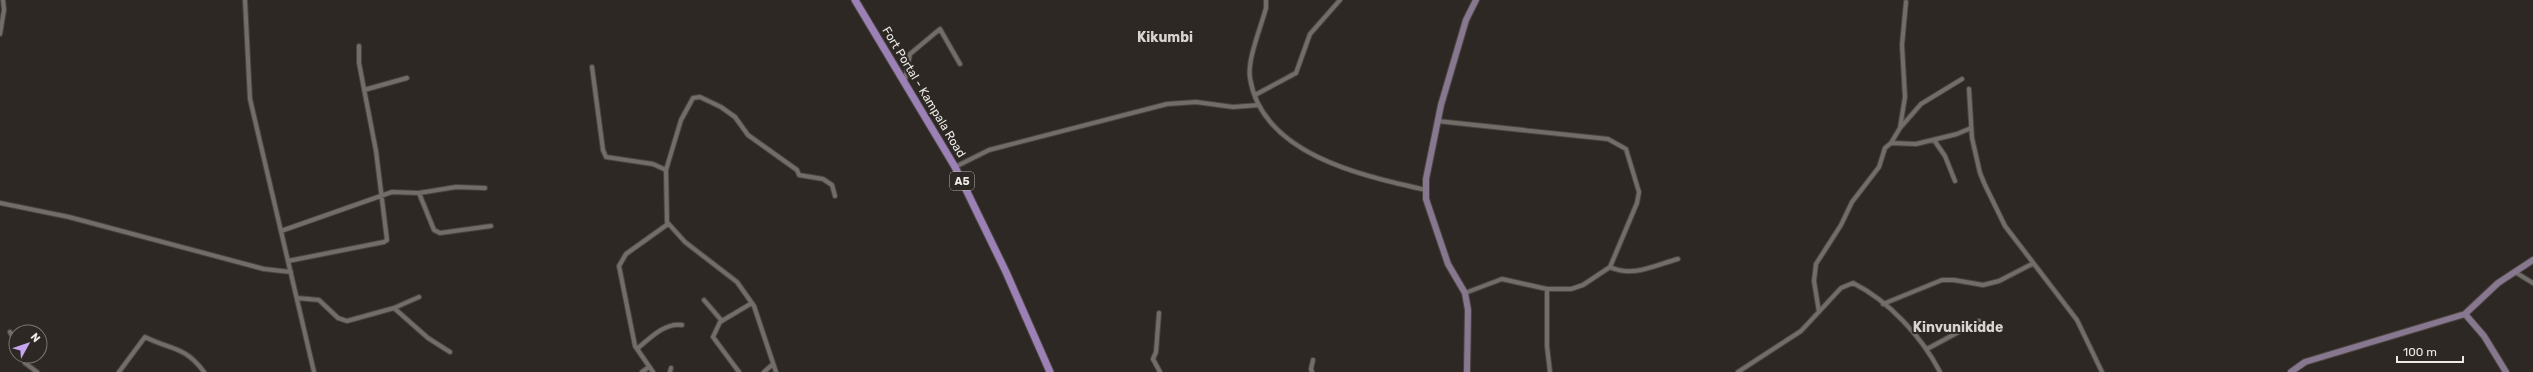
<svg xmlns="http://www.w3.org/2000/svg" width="2533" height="372" font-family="Rubik,sans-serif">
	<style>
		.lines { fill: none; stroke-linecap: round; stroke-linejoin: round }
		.street-casing { stroke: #494541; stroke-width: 6 }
		.secondary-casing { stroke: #494541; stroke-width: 8 }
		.primary-casing { stroke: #494541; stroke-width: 9 }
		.street { stroke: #726d68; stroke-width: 4 }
		.secondary { stroke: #87778f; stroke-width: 6 }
		.primary { stroke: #9c81b6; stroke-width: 7 }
		.labels { text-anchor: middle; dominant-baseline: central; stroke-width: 4; stroke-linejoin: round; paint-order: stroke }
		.shield { fill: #2d2824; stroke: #b3afac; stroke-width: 1 }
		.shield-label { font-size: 11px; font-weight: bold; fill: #ece9e6 }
		.street-label { font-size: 12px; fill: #ece9e6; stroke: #2d2824 }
		.quarter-label { font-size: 14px; font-weight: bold; fill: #d9d3ce; stroke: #2d2824 }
	</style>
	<rect width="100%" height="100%" fill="#2d2824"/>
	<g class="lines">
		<!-- street casing -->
		<g class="street-casing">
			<path id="street" d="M245,0L250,99L314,372
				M1266,0V8C1261,27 1247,60 1250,78C1262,155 1364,176 1426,190
				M0,34L4,10L3,0
				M592,67L603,150L606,157L653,164L666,170
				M905,80L910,54L940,29L960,64
				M1969,89L1972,138L1980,173L1985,185L2005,226L2077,320L2102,372
				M364,90L407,78
				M1255,95L1296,73L1310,34L1340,0
				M1437,121L1608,139L1626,149L1639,192L1637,203L1610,267L1583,285L1571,289H1547L1502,279L1465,293
				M1900,128L1921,104L1962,79
				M1934,140L1945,156L1955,181
				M1891,143L1916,144L1957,134L1971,128
				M955,167L989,150L1167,104L1196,102L1233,107L1259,105
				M419,193L434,230L440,233L491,226
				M0,203L69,217L264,269L291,272
				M281,231L392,192L419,193L456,187L485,188
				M288,261L384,242L387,240L376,151L359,63V46
				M1610,267C1633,278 1655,265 1678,259
				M2515,272L2533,283
				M1547,289V346L1550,372
				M297,298L319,300L338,318L347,321L394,308L419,297
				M704,300L722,321
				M1883,304L1942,280H1954L1983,285L1999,281L2032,264
				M394,308L428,338L450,352
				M1819,312L1814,281L1816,264L1841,225L1852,202L1879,167L1885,148L1891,143L1900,128L1905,97L1902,45L1906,2
				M1159,313L1156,352L1153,359L1160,372
				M10,332L16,343
				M637,349C649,339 665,322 682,325
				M1927,349L1979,321
				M22,356L25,363L37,372
				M119,372L145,337C171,350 185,346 204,372
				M642,372L649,367
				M653,372L635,346L619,266L626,254L668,224
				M670,372L671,368
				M739,372L713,337L720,322L752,303
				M764,372L773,364
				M776,372L754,306L737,282L685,242L667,222L666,170L681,120L693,98L700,97L721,107L735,117L748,135L797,170L799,175L823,179L832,185L835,196
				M1312,372L1311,369L1313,360
				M1738,372L1801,331L1841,288L1853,283C1889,301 1922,337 1940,372"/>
		</g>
		<!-- secondary casing -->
		<g class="secondary-casing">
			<path id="secondary" d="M2465,314L2498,283L2533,260
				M1467,372L1468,310L1465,293L1448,264L1426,199V179L1441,105L1466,20L1476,0
				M2291,372L2305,362L2465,314L2484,336L2506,372"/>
		</g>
		<!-- primary casing -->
		<g class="primary-casing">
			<path id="primary" d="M855,0L955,167L1006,272L1050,372"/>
		</g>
		<!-- street -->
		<use href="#street" class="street"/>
		<!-- secondary -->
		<use href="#secondary" class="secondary"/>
		<!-- primary -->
		<use href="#primary" class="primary"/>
	</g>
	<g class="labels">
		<!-- shield labels -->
		<rect class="shield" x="950" y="172" width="24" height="18" rx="3"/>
		<g class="shield-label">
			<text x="962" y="181">A5</text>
		</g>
		<!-- street labels -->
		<g class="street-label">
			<text transform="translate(924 92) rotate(59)">Fort Portal - Kampala Road</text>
		</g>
		<!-- quarter labels -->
		<g class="quarter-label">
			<text x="1165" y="37">Kikumbi</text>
			<text x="1958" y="327">Kinvunikidde</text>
		</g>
	</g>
	<!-- north arrow -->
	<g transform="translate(28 344) rotate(50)"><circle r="19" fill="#2d2824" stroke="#797572"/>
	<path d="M0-3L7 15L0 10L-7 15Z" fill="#c6a6f0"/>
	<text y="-6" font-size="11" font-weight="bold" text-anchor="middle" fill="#ece9e6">N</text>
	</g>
	<!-- scale -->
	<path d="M2397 356v6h66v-6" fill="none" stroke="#ece9e6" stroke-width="2"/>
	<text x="2403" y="356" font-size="12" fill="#ece9e6" stroke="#2d2824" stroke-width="3" paint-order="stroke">100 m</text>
</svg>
